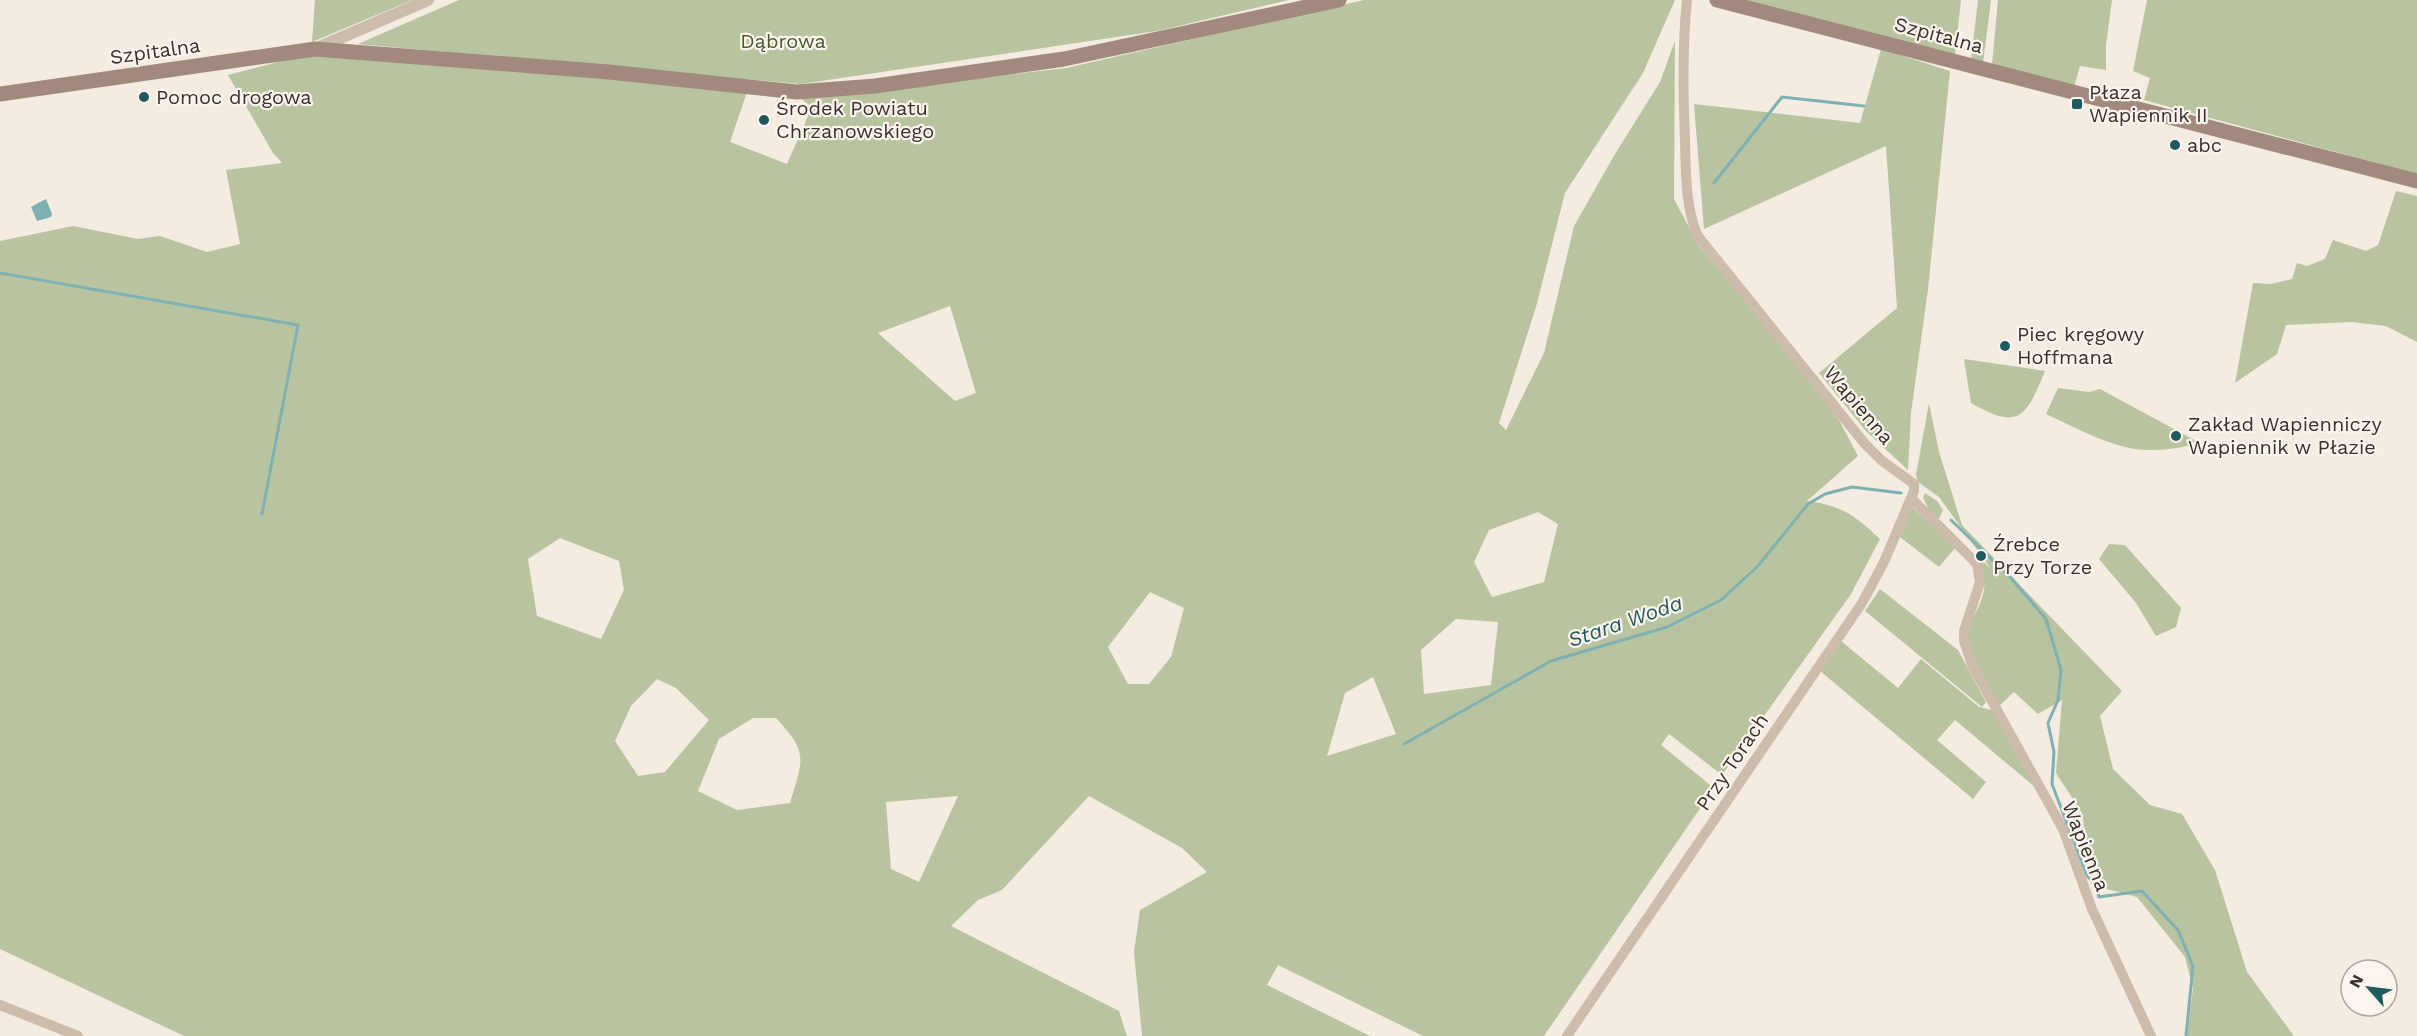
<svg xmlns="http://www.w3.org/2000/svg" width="2417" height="1036" font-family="'Work Sans',sans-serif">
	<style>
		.green { fill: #b8c4a0; fill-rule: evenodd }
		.water { fill: #7fb0b2 }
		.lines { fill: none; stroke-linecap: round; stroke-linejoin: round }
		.stream { stroke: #7fb0b2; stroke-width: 3 }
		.minor { stroke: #cdbbac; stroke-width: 10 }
		.tertiary { stroke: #cdbbac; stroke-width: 12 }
		.secondary { stroke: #a18a7d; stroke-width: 15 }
		.poi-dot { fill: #1f5a5e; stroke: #fbf5ee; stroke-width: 2 }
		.labels { text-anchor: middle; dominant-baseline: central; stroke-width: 4.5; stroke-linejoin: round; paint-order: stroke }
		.street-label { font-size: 20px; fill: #3b302b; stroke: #fbf5ee }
		.park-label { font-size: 20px; fill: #4a5a2e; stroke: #fbf5ee }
		.poi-label { font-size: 20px; fill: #3b302b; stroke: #fbf5ee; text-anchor: start }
		.water-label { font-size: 21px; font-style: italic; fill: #1f5a5e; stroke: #fbf5ee }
	</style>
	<rect width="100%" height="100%" fill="#f4ebe1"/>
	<!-- green -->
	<path class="green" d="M315,0H412L312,42Z
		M459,0H1289L1157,31L801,84L358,44Z
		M1364,0H1675L1643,73L1565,193L1536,307L1499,423L1506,430L1544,353L1574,226L1615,154L1660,82L1675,41L1674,199L1699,246L1788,353L1839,420L1858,456L1807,501C1841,505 1856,516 1880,539L1851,594L1722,775L1669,734L1661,745L1714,788L1544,1036H1423L1278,965L1267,985L1370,1036H1142L1134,952L1140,910L1207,872L1182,848L1089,796L1002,890L978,900L951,926L1119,1011L1127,1036H184L0,949V241L73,226L138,239L160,236L207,252L240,244L226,170L282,163L273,153L228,75L310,54L399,59L747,92L730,142L787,164L812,107L800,98L1066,68ZM950,306L976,393L955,401L878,333ZM1538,512L1558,524L1544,582L1492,597L1474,562L1489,530ZM560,538L619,561L624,590L601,639L537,616L528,559ZM1150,592L1184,608L1171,657L1149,684H1128L1108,647ZM1456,619L1498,622L1491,685L1424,694L1421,650ZM1373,677L1396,734L1327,756L1345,693ZM657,679L676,688L709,720L665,772L638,776L615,741L631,706ZM753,718H776C809,753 803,759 790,803L737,810L698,791L719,739ZM958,796L919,882L891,869L886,802Z
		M1740,0H1961L1955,55Z
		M1978,0H1991L1983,63L1971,60Z
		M1998,0H2112L2106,45V70L2080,66L2074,87L1992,65Z
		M2147,0H2417V174L2144,100L2150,78L2133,71Z
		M1881,49L1950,71L1928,289L1911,413L1908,470L1866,431L1819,373L1897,308L1886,146L1704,229L1694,104L1860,123Z
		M2396,191L2417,196V342L2386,326L2352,322L2286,325L2277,354L2235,383L2253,283L2271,284L2292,279L2297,263L2307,266L2325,259L2333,240L2366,251L2378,245Z
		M1964,359L2045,371C2026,417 2020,431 1971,403Z
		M2058,388L2089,392L2100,389L2198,442C2183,450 2146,452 2129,448C2101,442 2072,426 2046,414Z
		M1929,403L1939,452L1962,525L2122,691L2100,716L2113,769L2150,805L2182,814L2215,870L2247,972L2294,1036H2187L2193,988L2185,957L2137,897L2103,888L2089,858L2082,813L2056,773L2062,700L2038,714L2014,692L1999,706C1988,687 1971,666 1968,643C1966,624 1982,607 1984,589C1986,577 1979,565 1974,553L1991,569L1939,497L1918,482L1916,475Z
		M1925,493L1937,501L1943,510L1939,519L1929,510L1923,497Z
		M1912,507L1956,547L1939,567L1900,537Z
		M2109,544L2125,545L2181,608L2176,627L2156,636L2136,603L2099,559Z
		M1880,589L1958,650L1986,702L1982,707L1865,611Z
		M1841,641L1898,688L1921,659L1979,707L1992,710L2041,792L1955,720L1937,740L1986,782L1973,799L1820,671Z"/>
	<!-- water -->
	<path class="water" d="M46,199L52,214L51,217L37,221L31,207Z"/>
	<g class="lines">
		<!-- stream -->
		<path class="stream" d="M1714,183L1782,97L1864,106
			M0,273L298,325L262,514
			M1951,520L2012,579L2046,619L2061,670L2058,700L2048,723L2054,752L2052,784L2087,876L2095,884L2099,897L2142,891L2178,930L2193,966L2186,1036
			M1404,744L1551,661L1667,627L1721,600L1758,566L1808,504L1825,494L1852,487L1901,493"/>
		<!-- minor -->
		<path class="minor" d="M1912,499L1977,564L1980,582L1964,631V641L1972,665L2063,829L2092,909L2151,1036
			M0,1005L78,1036
			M1567,1036L1862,603L1884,562L1914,491V484L1881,460L1865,444L1697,235C1685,204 1686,172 1685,139C1683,93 1682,46 1687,0"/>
		<!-- tertiary -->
		<path class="tertiary" d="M315,49L428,0"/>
		<!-- secondary -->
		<path class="secondary" d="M1717,0L2417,181
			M0,94L315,49L609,72L797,92L875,86L1064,59L1339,0"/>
	</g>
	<!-- markers -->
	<g class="poi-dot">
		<circle cx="144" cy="97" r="6"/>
		<rect x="2071" y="98" width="12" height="12" rx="3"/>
		<circle cx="764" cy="120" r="6"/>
		<circle cx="2175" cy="145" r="6"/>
		<circle cx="2005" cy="346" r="6"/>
		<circle cx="2176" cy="436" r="6"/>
		<circle cx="1981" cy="556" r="6"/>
	</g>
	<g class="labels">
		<!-- street labels -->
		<g class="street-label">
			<text transform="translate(1939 35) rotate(15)">Szpitalna</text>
			<text transform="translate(155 51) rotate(-8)">Szpitalna</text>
			<text transform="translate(1859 405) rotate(50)">Wapienna</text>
			<text transform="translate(1732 762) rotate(-56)">Przy Torach</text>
			<text transform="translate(2086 846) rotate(68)">Wapienna</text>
		</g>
		<!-- park labels -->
		<g class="park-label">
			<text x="783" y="41">Dąbrowa</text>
		</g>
		<!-- poi labels -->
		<g class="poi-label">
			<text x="2089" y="92">Płaza<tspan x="2089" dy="23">Wapiennik II</tspan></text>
			<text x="156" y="97">Pomoc drogowa</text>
			<text x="776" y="108">Środek Powiatu<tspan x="776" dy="23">Chrzanowskiego</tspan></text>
			<text x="2187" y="145">abc</text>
			<text x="2017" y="334">Piec kręgowy<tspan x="2017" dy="23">Hoffmana</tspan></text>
			<text x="2188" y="424">Zakład Wapienniczy<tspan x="2188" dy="23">Wapiennik w Płazie</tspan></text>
			<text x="1993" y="544">Źrebce<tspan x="1993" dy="23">Przy Torze</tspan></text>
		</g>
		<!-- water labels -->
		<g class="water-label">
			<text transform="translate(1625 621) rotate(-19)">Stara Woda</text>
		</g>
	</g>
	<!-- north arrow -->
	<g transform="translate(2369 988) rotate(298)"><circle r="28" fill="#fbf5ee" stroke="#aea6a0" stroke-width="1.5"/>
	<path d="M0-4.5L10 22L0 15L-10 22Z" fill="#1f5a5e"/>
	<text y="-9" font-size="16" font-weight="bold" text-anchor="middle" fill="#3b302b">N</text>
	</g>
</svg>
